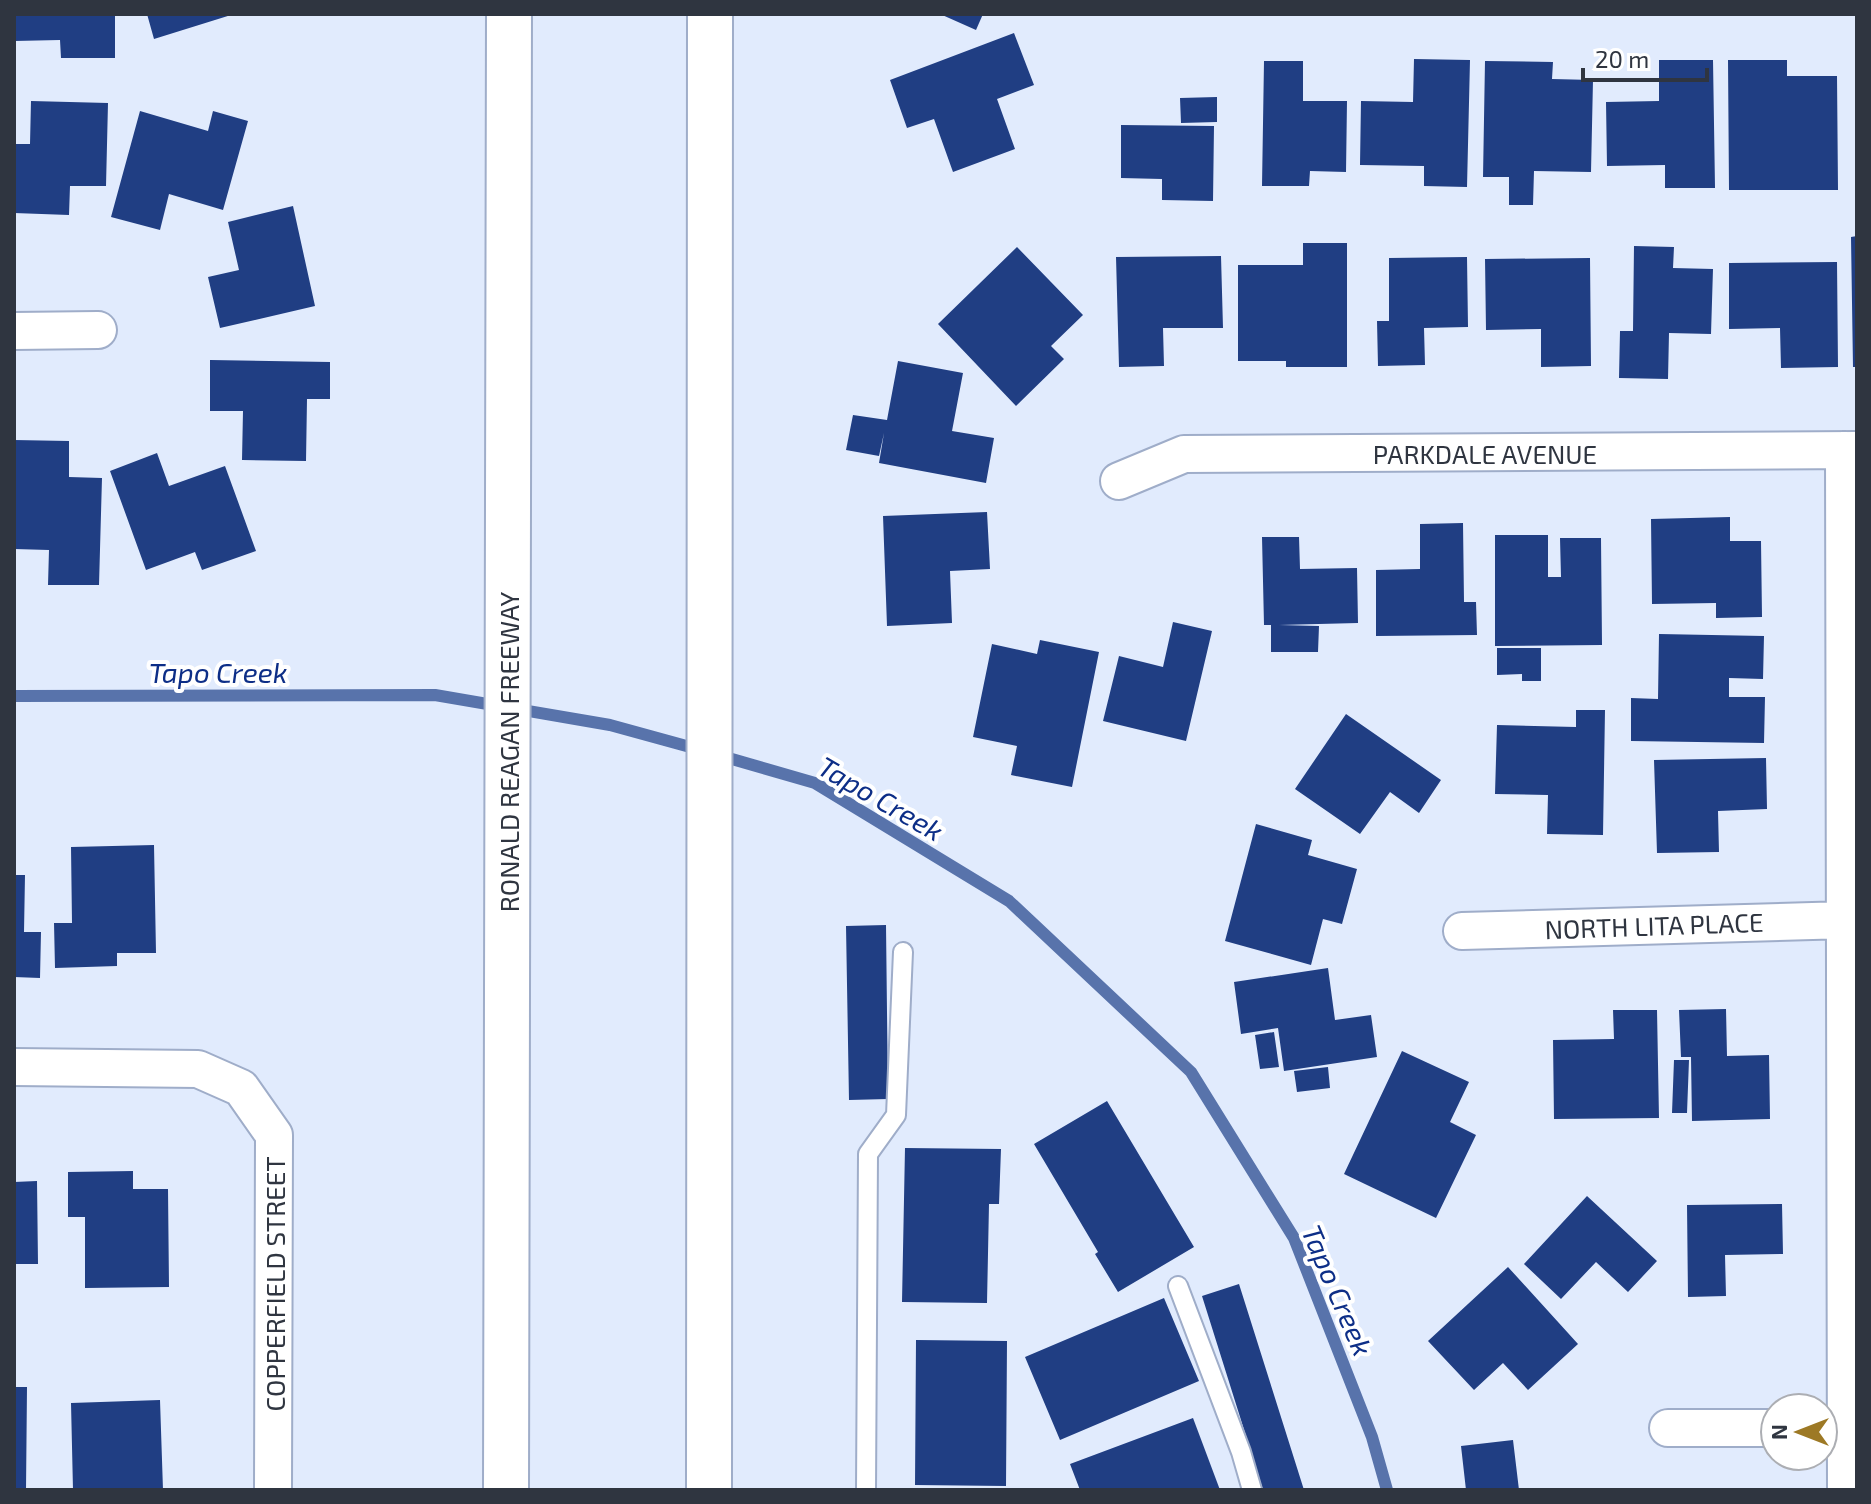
<svg xmlns="http://www.w3.org/2000/svg" width="1871" height="1504" font-family="'Exo 2',sans-serif">
	<style>
		.lines { fill: none; stroke-linecap: round; stroke-linejoin: round }
		.stream { stroke: #5873ab; stroke-width: 12 }
		.building { fill: #203e83 }
		.service-casing { stroke: #9fadc9; stroke-width: 22 }
		.minor-casing { stroke: #9fadc9; stroke-width: 40 }
		.motorway-casing { stroke: #9fadc9; stroke-width: 48 }
		.service { stroke: #fff; stroke-width: 18 }
		.minor { stroke: #fff; stroke-width: 36 }
		.motorway { stroke: #fff; stroke-width: 44 }
		.labels { text-anchor: middle; dominant-baseline: central; stroke-width: 8; stroke-linejoin: round; paint-order: stroke }
		.street-label { font-size: 26px; fill: #2f3540; stroke: #fff }
		.water-label { font-size: 28px; font-style: italic; fill: #0d2e87; stroke: #fff }
	</style>
	<rect width="100%" height="100%" fill="#e1ebfd"/>
	<g class="lines">
		<!-- stream -->
		<path class="stream" d="M14,696L435,695L610,725L701,750
			M718,755L815,783L1009,901L1191,1072L1294,1238L1372,1437L1387,1490"/>
	</g>
	<!-- building -->
	<path class="building" d="M14,14H115V58H61L60,40L14,41Z
		M147,14H231V15L154,39Z
		M940,14H983L976,30Z
		M1014,33L1034,85L997,99L1015,149L953,172L934,119L907,128L890,80Z
		M1414,59L1470,60L1467,187L1424,186V166L1360,165L1361,101L1413,102Z
		M1659,60H1713L1715,188H1665V165L1607,166L1606,102L1659,101Z
		M1728,60H1787V76H1837L1838,190H1729Z
		M1264,61H1303V101H1347L1346,172L1310,171L1309,186H1262Z
		M1485,61L1553,62L1552,79L1593,80L1591,172L1534,171L1533,205H1509V177H1483Z
		M1217,97V122L1181,123L1180,98Z
		M31,101L108,103L106,186H70L69,215L14,213V144H30Z
		M140,111L208,131L213,111L248,121L223,210L169,194L160,230L111,217Z
		M1121,125L1214,126L1213,201L1162,200V179L1121,178Z
		M293,206L315,306L220,328L208,277L239,270L228,222Z
		M1857,236V367H1853L1851,237Z
		M1303,243H1347V367H1286V361H1238V265H1303Z
		M1634,246L1674,247L1673,268L1713,269L1711,334L1669,333L1668,379L1619,378L1620,331H1633Z
		M1017,247L1083,315L1051,346L1064,359L1016,406L938,324Z
		M1221,256L1223,328H1163L1164,366L1119,367L1116,257Z
		M1467,257L1468,327L1424,328L1425,365L1378,366L1377,321H1389V258Z
		M1590,258L1591,366L1541,367V329L1486,330L1485,259Z
		M1837,262L1838,367L1781,368L1780,328L1729,329V263Z
		M210,360L330,362V399H307L306,461L242,460L243,411H210Z
		M898,361L963,373L952,431L994,438L986,483L879,463L884,433L879,456L846,450L853,415L887,420Z
		M14,440L69,441V477L102,478L99,585H48L49,550L14,549Z
		M157,453L169,486L225,466L256,551L202,570L195,552L146,570L110,471Z
		M987,512L990,569L950,571L952,623L887,626L883,516Z
		M1730,517V541H1761L1762,617L1716,618V603L1652,604L1651,519Z
		M1463,523L1464,602H1476L1477,635L1376,636V570L1420,569V524Z
		M1495,535H1548V577H1561L1560,538H1601L1602,645L1495,646Z
		M1262,537H1299L1300,569L1357,568L1358,623L1279,625L1319,626L1318,652H1271V625H1264Z
		M1173,622L1212,631L1186,741L1103,721L1119,656L1163,667Z
		M1659,634L1764,636L1763,679L1729,678V697H1765L1764,743L1631,741V698L1658,699Z
		M1040,640L1099,652L1072,787L1011,775L1017,746L973,737L992,644L1037,654Z
		M1497,648H1541V681H1522V674L1497,675Z
		M1576,710H1605L1603,835L1547,834L1548,795L1495,794L1497,725L1576,727Z
		M1346,714L1441,780L1419,813L1390,792L1360,834L1295,789Z
		M1766,758L1767,809L1718,811L1719,852L1657,853L1654,760Z
		M1256,824L1312,840L1308,855L1357,869L1342,924L1323,919L1311,965L1225,941Z
		M154,845L156,953H117V966L55,968L54,923H72L71,847Z
		M14,875H25L24,932H41L40,978L14,977Z
		M886,925L888,1099L849,1100L846,926Z
		M1328,968L1335,1020L1371,1015L1377,1057L1284,1071L1278,1028L1241,1034L1234,982Z
		M1726,1009L1727,1056L1769,1055L1770,1119L1692,1121L1691,1057H1681L1679,1010Z
		M1613,1010H1657L1659,1118L1554,1119L1553,1040L1614,1039Z
		M1274,1032L1279,1067L1260,1069L1255,1035Z
		M1402,1051L1469,1082L1450,1122L1476,1135L1436,1218L1344,1174Z
		M1674,1060H1689L1687,1113H1672Z
		M1328,1067L1330,1088L1297,1092L1294,1071Z
		M1107,1101L1194,1247L1118,1292L1095,1254L1098,1252L1034,1144Z
		M905,1148L1001,1149L999,1204H989L987,1303L902,1302Z
		M133,1171V1189H168L169,1287L85,1288V1217H68V1172Z
		M37,1181L38,1264H14V1182Z
		M1587,1196L1657,1261L1628,1292L1596,1262L1561,1299L1524,1264Z
		M1782,1204L1783,1254L1725,1255L1726,1296L1688,1297L1687,1205Z
		M1508,1267L1578,1344L1528,1390L1503,1363L1474,1390L1428,1341Z
		M1239,1284L1304,1490H1263L1202,1296Z
		M1164,1298L1199,1381L1060,1440L1025,1357Z
		M916,1340L1007,1341L1006,1486L915,1485Z
		M14,1387H27L26,1490H14Z
		M160,1400L163,1490H73L71,1403Z
		M1193,1418L1220,1490H1080L1070,1464Z
		M1513,1440L1519,1490H1466L1461,1446Z"/>
	<g class="lines">
		<!-- service casing -->
		<g class="service-casing">
			<path id="service" d="M1178,1286L1241,1452L1252,1490
				M866,1490L868,1154L896,1115L903,952"/>
		</g>
		<!-- minor casing -->
		<g class="minor-casing">
			<path id="minor" d="M14,331L98,330
				M1844,450L1846,1490
				M1119,481L1184,454L1857,450
				M1462,931L1847,920
				M14,1067L198,1069L241,1088L274,1135L273,1490
				M1668,1428H1775"/>
		</g>
		<!-- motorway casing -->
		<g class="motorway-casing">
			<path id="motorway" d="M506,1490L509,14
				M709,1490L710,14"/>
		</g>
		<!-- service -->
		<use href="#service" class="service"/>
		<!-- minor -->
		<use href="#minor" class="minor"/>
		<!-- motorway -->
		<use href="#motorway" class="motorway"/>
	</g>
	<g class="labels">
		<!-- street labels -->
		<g class="street-label">
			<text x="1485" y="453">PARKDALE AVENUE</text>
			<text transform="translate(508 752) rotate(-90)">RONALD REAGAN FREEWAY</text>
			<text transform="translate(1654 925) rotate(-2)">NORTH LITA PLACE</text>
			<text transform="translate(274 1284) rotate(-90)">COPPERFIELD STREET</text>
		</g>
		<!-- water labels -->
		<g class="water-label">
			<text x="218" y="672">Tapo Creek</text>
			<text transform="translate(881 798) rotate(30)">Tapo Creek</text>
			<text transform="translate(1338 1290) rotate(67)">Tapo Creek</text>
		</g>
	</g>
	<!-- border -->
	<rect width="1871" height="1504" fill="none" stroke="#2f3540" stroke-width="32"/>
	<!-- north arrow -->
	<g transform="translate(1799 1432) rotate(270)"><circle r="38" fill="#ffffff" stroke="#acaeb3" stroke-width="2"/>
	<path d="M0-6L14 30L0 20L-14 30Z" fill="#9d7925"/>
	<text y="-12" font-size="22" font-weight="bold" text-anchor="middle" fill="#2f3540">N</text>
	</g>
	<!-- scale -->
	<path d="M1583 68v12h124v-12" fill="none" stroke="#2f3540" stroke-width="4"/>
	<text x="1595" y="68" font-size="24" fill="#2f3540" stroke="#ffffff" stroke-width="6" paint-order="stroke">20 m</text>
</svg>
